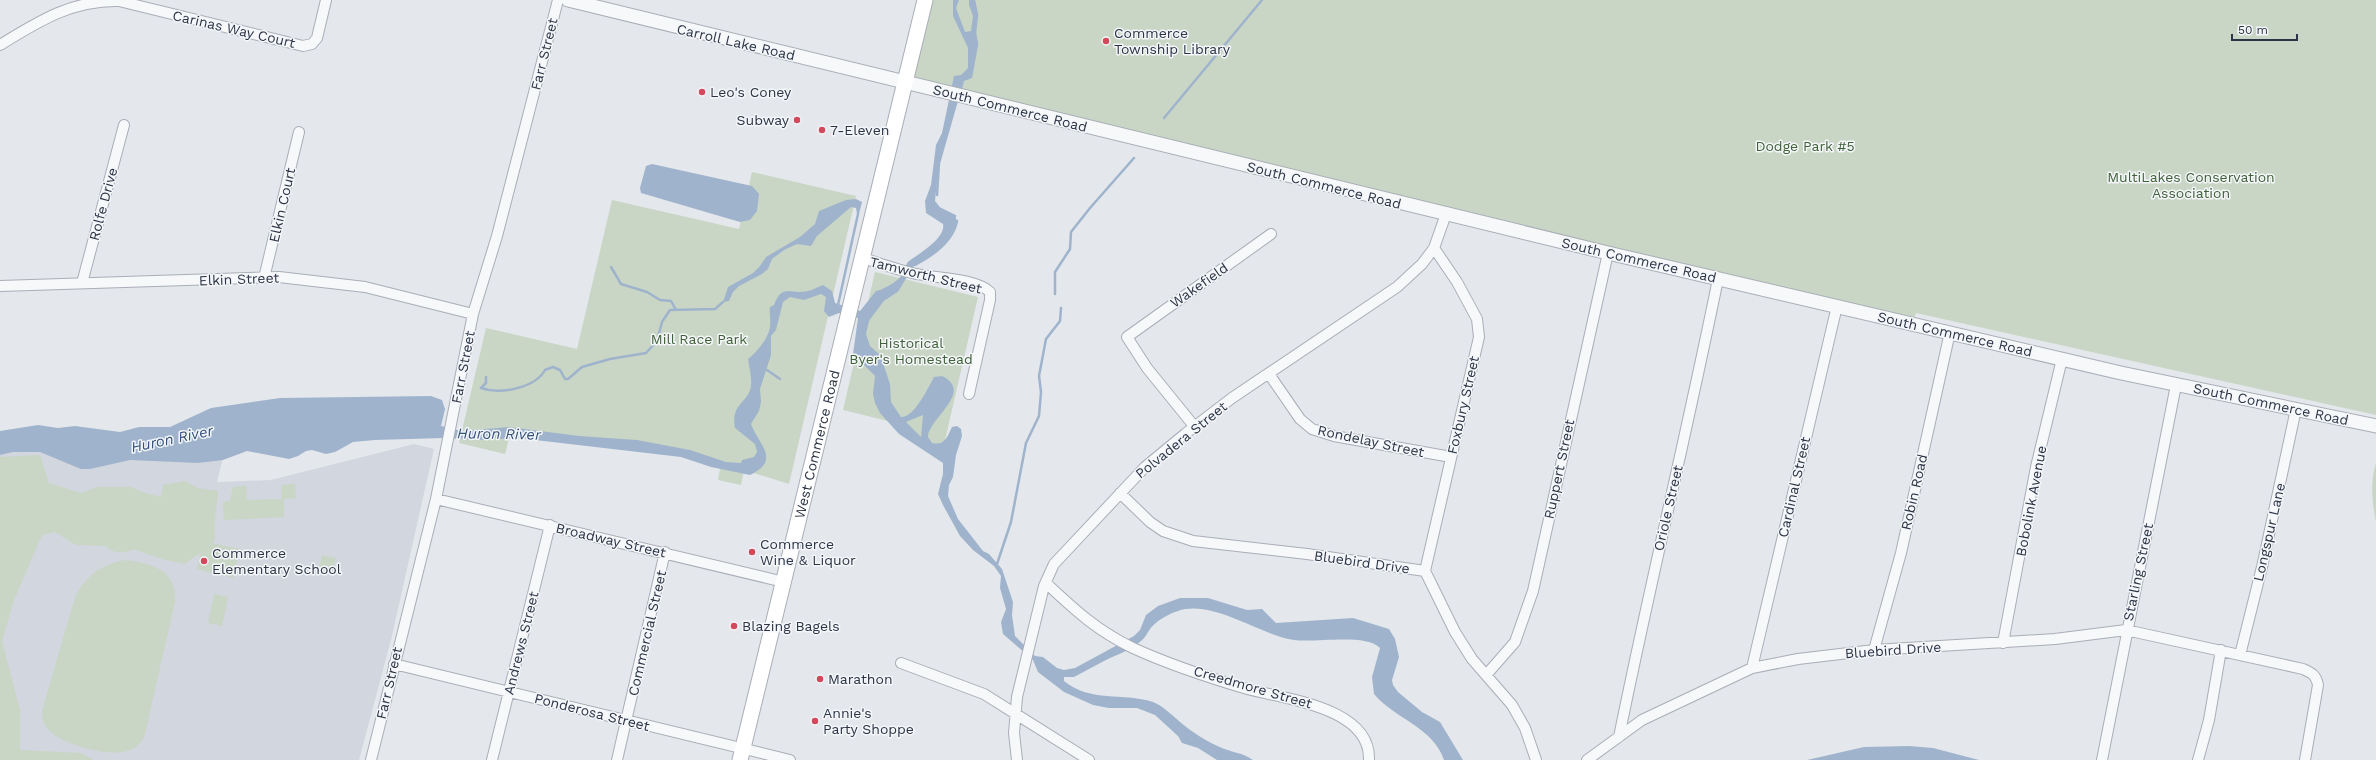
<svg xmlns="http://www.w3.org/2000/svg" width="2376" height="760" font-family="'Work Sans',sans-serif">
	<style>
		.built { fill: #d2d6de }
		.green { fill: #c9d6c5 }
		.water { fill: #9fb4cc; fill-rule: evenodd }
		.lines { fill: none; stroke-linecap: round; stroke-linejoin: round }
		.stream { stroke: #9fb4cc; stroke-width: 2.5 }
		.minor-casing { stroke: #a9aeb7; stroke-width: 12 }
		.tertiary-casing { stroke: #a9aeb7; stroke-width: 15 }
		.secondary-casing { stroke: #a9aeb7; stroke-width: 17 }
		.minor { stroke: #f7f8fa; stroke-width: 10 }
		.tertiary { stroke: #f7f8fa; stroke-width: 13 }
		.secondary { stroke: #fff; stroke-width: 15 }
		.poi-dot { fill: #d1495b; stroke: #f4f6f9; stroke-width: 1.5 }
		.labels { text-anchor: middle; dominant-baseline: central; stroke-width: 3; stroke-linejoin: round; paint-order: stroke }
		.street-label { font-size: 14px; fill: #2b3445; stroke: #f4f6f9 }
		.poi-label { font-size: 14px; fill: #2b3445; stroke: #f4f6f9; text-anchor: start }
		.park-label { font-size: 14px; fill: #3f6138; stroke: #f4f6f9 }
		.water-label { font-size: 15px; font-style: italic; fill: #34527a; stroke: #f4f6f9 }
	</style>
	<rect width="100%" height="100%" fill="#e4e7ec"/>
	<!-- built -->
	<path class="built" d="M232,420L217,482L271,480L414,444L434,449L391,640L359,760H0V445L159,435Z"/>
	<!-- green -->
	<path class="green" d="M927,0H2376V415L1916,313L1913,322L907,81Z
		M752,172L856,196L789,484L744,470L741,485L718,480L721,464L687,454L511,430L505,454L459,443L486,328L577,349L612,200L739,229Z
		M875,272L978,297L942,453L888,421L843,410Z
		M40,455L49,483L81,493L97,487H131L145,493L161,497L163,485L185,481L198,488L218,491C217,508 213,523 215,540L212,543L240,549L233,578L197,569L201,552L185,564L165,560L133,549C124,554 113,554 106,546L76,545L55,532L42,535L14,600L2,641L20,710V750L81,753L94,760H0V457Z
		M2376,463V522C2372,502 2370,483 2376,463Z
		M295,484L296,498L284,499V517L224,520L223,502L230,501L233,487L246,486L247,500L281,499L282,485Z
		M322,555L336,558L332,573L319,570Z
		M126,560C153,564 177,570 175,602L144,738C140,742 136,748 130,750C112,758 62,745 49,730C43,724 42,718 42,711L75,597C87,575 101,564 126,560Z
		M214,594L228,597L222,626L208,623Z"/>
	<!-- water -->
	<path class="water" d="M953,0H959L956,8L965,32L971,31L973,16L969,5V0H974L977,15L975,33L977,44L971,77L962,82L939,163L935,201L939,208L955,215L957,222L946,243L934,254L911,268L897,291L883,300L870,317L866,334L870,346L879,354L883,363L890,384L891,402L901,417C914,418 928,388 934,377L942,376C975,392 928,419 928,437L932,443C945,446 947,437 952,427L957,426L961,429L962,436L956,455L953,477L949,485L948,496L958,519L983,551L989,554L1002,569L1013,602L1012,615L1015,636L1035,656L1043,657L1057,668L1064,670L1075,668L1134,636L1140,630L1146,615L1158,606L1180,598H1208L1247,610L1262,609L1276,623L1353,618L1389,629L1395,639L1399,657L1392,680L1393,685L1398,692L1422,712L1440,722L1463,760H1444C1433,727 1395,719 1374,694L1372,677L1380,648C1366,633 1316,643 1294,640C1259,635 1213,599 1178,611C1168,614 1156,621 1150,629C1147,633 1145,638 1141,641C1131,650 1116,655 1104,661C1094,666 1084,672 1074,677H1064V681C1091,703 1122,692 1153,702C1163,706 1172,715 1180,722C1192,732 1207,742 1222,748C1233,753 1242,752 1253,760H1217L1198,748L1182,743L1178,736L1155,715L1137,708H1109L1093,705L1064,692L1038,672L1033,660L1003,634L1001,622L1006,609L1000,588L1001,576L994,566L973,550L960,536L943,505L938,494L943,474V463L899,434L880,413L875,403L873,394L875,376L853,354L858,318L839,313L829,317L824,311L826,297L821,294L804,300L790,297L783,302L776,330L771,336V355L760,389L761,402L759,411L751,424C758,444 782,460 750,475L711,467L681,457L518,438L478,440L443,438L375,440L353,442L335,452L326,454L312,450L306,451L298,456L289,459L247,451L223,460L198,463L130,460L90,469H81L40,452H13L0,455V431L38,425L58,428L75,426L120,432L139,427H170L211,408L280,398L431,396L442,400L445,409L441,426L462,431L509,427L579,436L637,440L690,450L726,462L741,463L742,460L754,457L757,452L755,444L735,428C730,403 750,402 751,385C752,377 749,367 748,359C757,352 768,339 770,327C771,321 769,314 770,307L774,305C782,283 790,295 808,291C813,290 817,287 823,285L832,291L835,303L860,311L876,291C883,290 898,281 902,275C906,270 905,264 909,261C920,253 946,238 943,224L926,213L925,201L931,185L936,145L942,133L954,76L961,75L968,68V48L953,16ZM923,415L921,437L906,422Z
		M652,164L752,186L759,194L757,211L750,220L740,222L641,193L640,188L646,166Z
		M856,199L862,202L859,214H857L856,208L851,207L817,236L811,246L797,244L784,250L772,259L768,269L762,274L739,286L733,292L729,301L723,302L728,287L753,273L760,266L766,257L800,237L815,224L819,211L846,200Z
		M1909,746L1933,748L1979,760H1807L1864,747Z"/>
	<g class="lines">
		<!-- stream -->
		<path class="stream" d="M960,92L963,80L971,77L977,44L975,33L977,15L974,0
			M1164,118L1262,0
			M937,195L939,163L957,100
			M935,203L939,208L955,216
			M915,265C932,256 953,242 957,221
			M611,267L621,284L647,292L660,300L671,301L676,310
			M1055,294V272L1070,249L1071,232L1090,208L1134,158
			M838,305L858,214
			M868,320L883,300L897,291L906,276
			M767,370L780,379
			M486,377V383L481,388C500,395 535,388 545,370L553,367L560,370L565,379H568L582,367L610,359L646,353L657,341L662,322L670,310L715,309L723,302
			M997,564L1011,522L1026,443L1039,416L1041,392L1039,376L1046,339L1060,321L1061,308"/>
		<!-- minor casing -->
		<g class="minor-casing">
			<path id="minor" d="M0,45C39,21 72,0 119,1L303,46L312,44L317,38L326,0
				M862,258C879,263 895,269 912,273C931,278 977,278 990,292V300L969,394
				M264,278L299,132
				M82,283L124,125
				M0,286L279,277L365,287L473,314
				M1269,374L1300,419L1312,429L1334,436L1451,457
				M1194,426L1147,368L1127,337L1271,234
				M1120,493L1150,522L1163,531L1193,541L1307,554L1425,571
				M436,499L784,582
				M1425,571L1479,337L1477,319L1457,282L1434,248
				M1425,571L1455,632L1472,659L1512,705L1525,728L1536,760
				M1046,583C1075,610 1096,630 1133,648C1168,664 1207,677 1244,688C1281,699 1371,706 1369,760
				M2003,643L2036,467L2062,359
				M1874,650L1901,553L1950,332
				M2240,655L2262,567L2296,409
				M901,663L984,694L1089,760
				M394,664L790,760
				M1752,668L1837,306
				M1487,674L1515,642L1533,591L1608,253
				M1619,737C1650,584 1687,432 1718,279
				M371,760L436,499L473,314L497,236L558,0
				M492,760L550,525
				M617,760L665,552
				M1017,760L1014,733L1017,697L1044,586L1054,564L1145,467L1185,434L1232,398L1397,287L1422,264L1434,248L1446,214
				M1587,760L1642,720L1752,668L1798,659L1874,650L2055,639L2126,630L2303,669C2312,673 2316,675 2318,685L2305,760
				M2102,760L2176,385
				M2198,760L2209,720L2221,650"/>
		</g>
		<!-- tertiary casing -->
		<g class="tertiary-casing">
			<path id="tertiary" d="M568,0L1608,253L2121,373L2376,426"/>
		</g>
		<!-- secondary casing -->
		<g class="secondary-casing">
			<g id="secondary">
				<path id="s1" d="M740,760L925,0"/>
			</g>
		</g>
		<!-- minor -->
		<use href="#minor" class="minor"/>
		<!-- tertiary -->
		<use href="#tertiary" class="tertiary"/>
		<!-- secondary -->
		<use href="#secondary" class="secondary"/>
	</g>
	<!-- markers -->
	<g class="poi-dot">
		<circle cx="1106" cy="41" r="4"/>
		<circle cx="702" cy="92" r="4"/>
		<circle cx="797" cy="120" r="4"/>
		<circle cx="822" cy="130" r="4"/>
		<circle cx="752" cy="552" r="4"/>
		<circle cx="204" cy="561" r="4"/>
		<circle cx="734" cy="626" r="4"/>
		<circle cx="820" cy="679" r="4"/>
		<circle cx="815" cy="721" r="4"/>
	</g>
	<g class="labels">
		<!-- street labels -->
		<g class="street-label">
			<text transform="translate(234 29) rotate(13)">Carinas Way Court</text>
			<text transform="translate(736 42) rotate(13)">Carroll Lake Road</text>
			<text transform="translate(544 54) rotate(-76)">Farr Street</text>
			<text transform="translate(1010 108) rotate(14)">South Commerce Road</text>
			<text transform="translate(1324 185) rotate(14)">South Commerce Road</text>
			<text transform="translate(103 204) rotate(-75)">Rolfe Drive</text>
			<text transform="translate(282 205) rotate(-77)">Elkin Court</text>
			<text transform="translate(1639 260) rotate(13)">South Commerce Road</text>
			<text transform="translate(926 275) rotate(14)">Tamworth Street</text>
			<text transform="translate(239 279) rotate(-2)">Elkin Street</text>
			<text transform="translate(1199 285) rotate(-35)">Wakefield</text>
			<text transform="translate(1955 334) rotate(13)">South Commerce Road</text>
			<text transform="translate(463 367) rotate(-79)">Farr Street</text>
			<text transform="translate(2271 404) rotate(12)">South Commerce Road</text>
			<text transform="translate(1463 405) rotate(-77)">Foxbury Street</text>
			<text transform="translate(1181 440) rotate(-39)">Polvadera Street</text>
			<text transform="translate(1371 441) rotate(12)">Rondelay Street</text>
			<text stroke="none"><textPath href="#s1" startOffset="325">West Commerce Road</textPath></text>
			<text transform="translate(1559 469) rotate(-78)">Ruppert Street</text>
			<text transform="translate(1794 487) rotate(-77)">Cardinal Street</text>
			<text transform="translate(1914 492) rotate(-77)">Robin Road</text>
			<text transform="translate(2031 501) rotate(-79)">Bobolink Avenue</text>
			<text transform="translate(1668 508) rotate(-77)">Oriole Street</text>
			<text transform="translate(2269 532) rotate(-77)">Longspur Lane</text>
			<text transform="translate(611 540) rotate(13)">Broadway Street</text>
			<text transform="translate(1362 562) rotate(8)">Bluebird Drive</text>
			<text transform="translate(2138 572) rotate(-78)">Starling Street</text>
			<text transform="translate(647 633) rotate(-77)">Commercial Street</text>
			<text transform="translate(521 643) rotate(-76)">Andrews Street</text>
			<text transform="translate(1893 650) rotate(-4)">Bluebird Drive</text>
			<text transform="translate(389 683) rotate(-77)">Farr Street</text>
			<text transform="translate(1253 687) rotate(16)">Creedmore Street</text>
			<text transform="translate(592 712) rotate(14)">Ponderosa Street</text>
		</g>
		<!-- poi labels -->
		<g class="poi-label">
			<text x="1114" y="33">Commerce<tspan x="1114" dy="16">Township Library</tspan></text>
			<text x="710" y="92">Leo's Coney</text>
			<text x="789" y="120" text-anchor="end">Subway</text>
			<text x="830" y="130">7-Eleven</text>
			<text x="760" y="544">Commerce<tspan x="760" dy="16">Wine &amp; Liquor</tspan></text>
			<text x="212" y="553">Commerce<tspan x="212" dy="16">Elementary School</tspan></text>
			<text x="742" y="626">Blazing Bagels</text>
			<text x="828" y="679">Marathon</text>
			<text x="823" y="713">Annie's<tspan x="823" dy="16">Party Shoppe</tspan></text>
		</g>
		<!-- park labels -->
		<g class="park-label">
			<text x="1805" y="146">Dodge Park #5</text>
			<text x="2191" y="177">MultiLakes Conservation<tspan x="2191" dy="16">Association</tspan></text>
			<text x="699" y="339">Mill Race Park</text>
			<text x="911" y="343">Historical<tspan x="911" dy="16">Byer's Homestead</tspan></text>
		</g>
		<!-- water labels -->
		<g class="water-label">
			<text transform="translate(499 434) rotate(1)">Huron River</text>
			<text transform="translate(172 439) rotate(-12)">Huron River</text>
		</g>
	</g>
	<!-- scale -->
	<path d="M2232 34v6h65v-6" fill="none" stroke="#2b3445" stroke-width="2"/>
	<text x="2238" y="34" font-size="12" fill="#2b3445" stroke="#f4f6f9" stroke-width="3" paint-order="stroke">50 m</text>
</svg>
